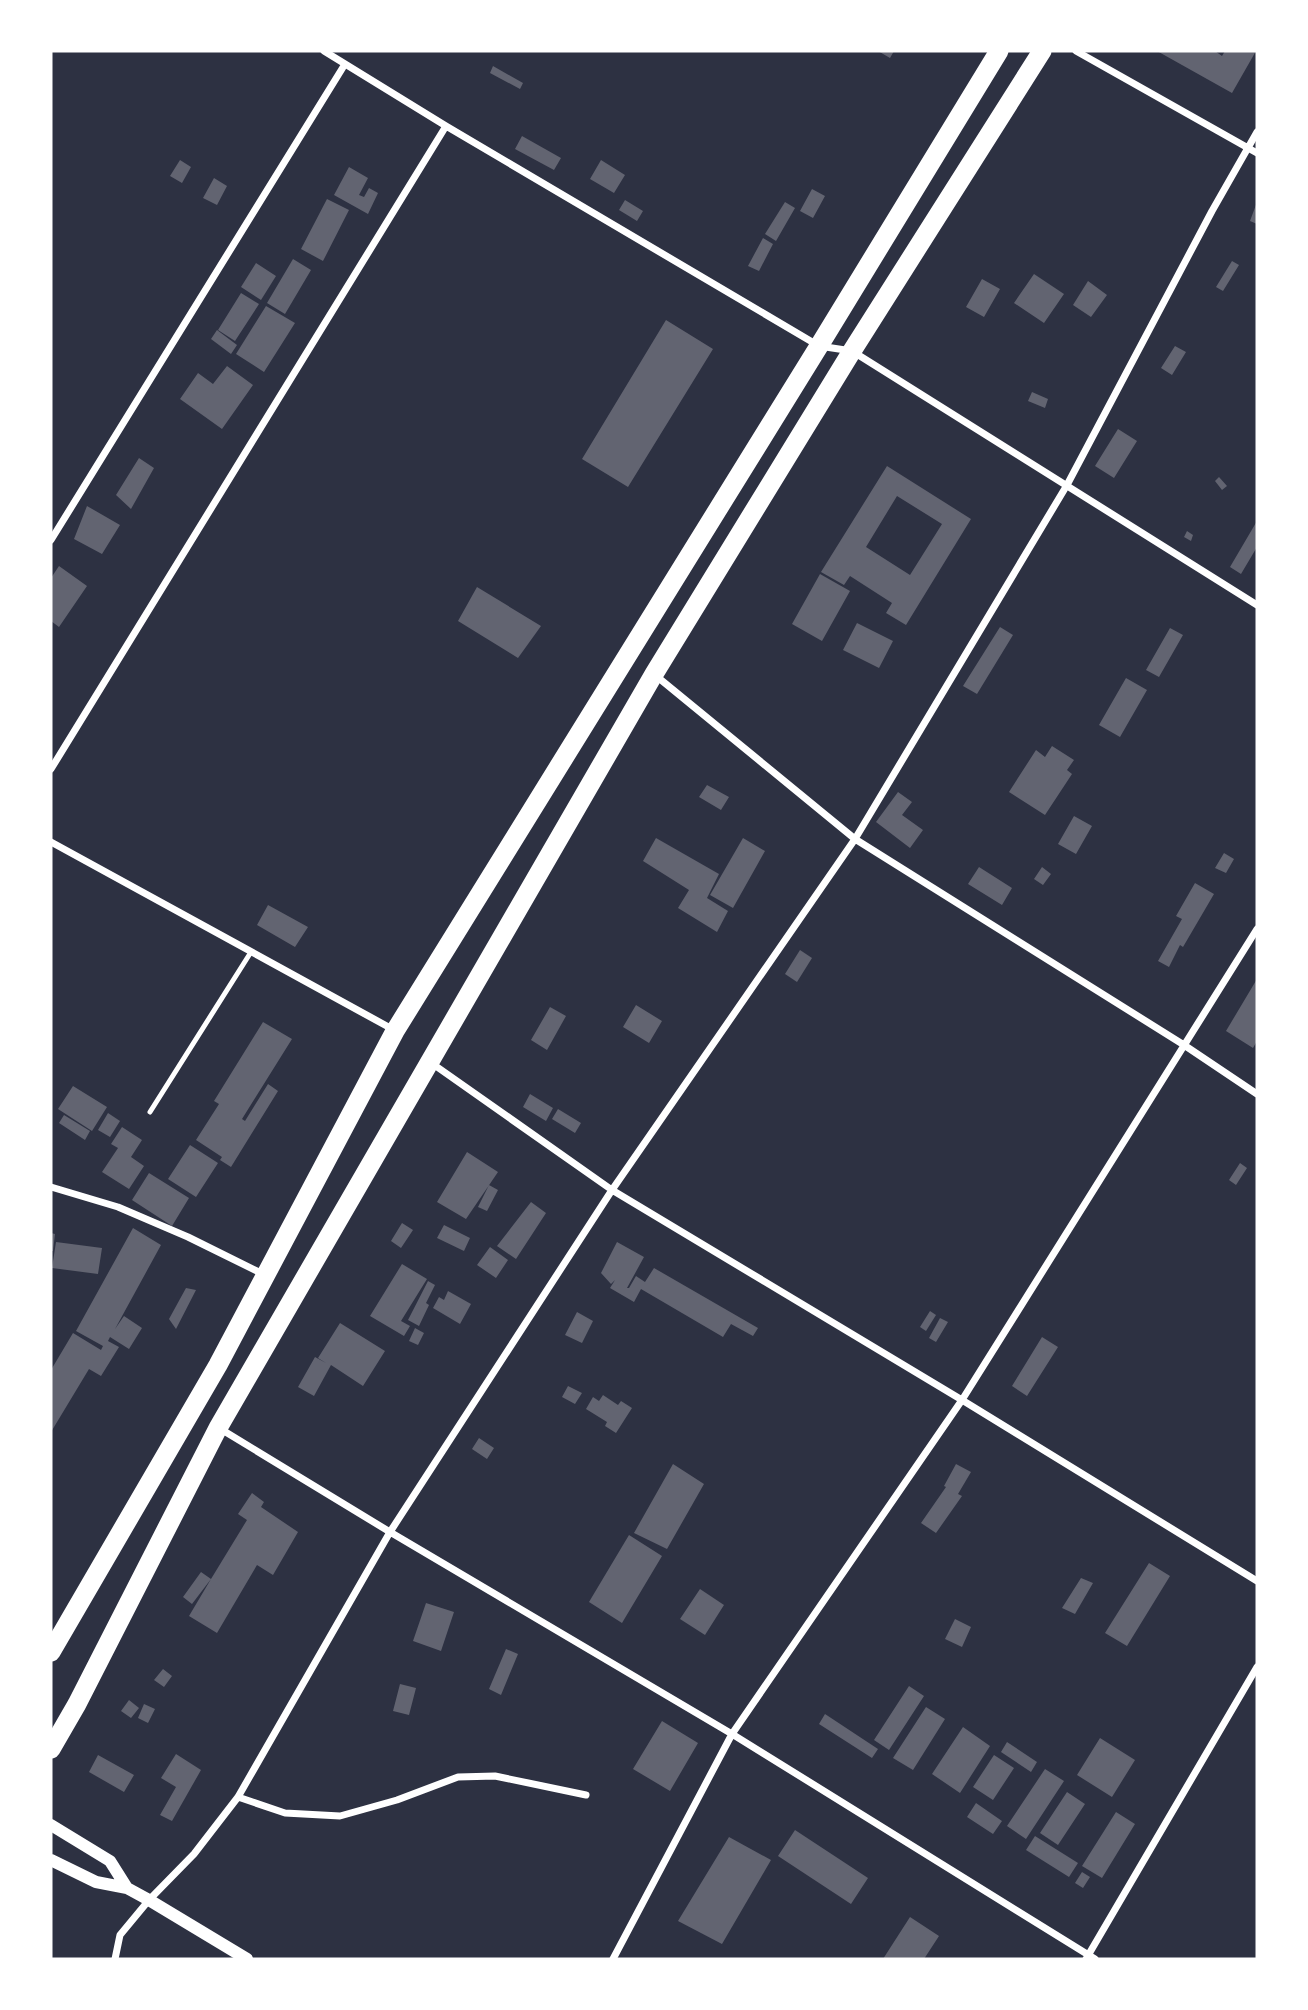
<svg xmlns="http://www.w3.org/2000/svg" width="1308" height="2010" font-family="'Libre Baskerville',serif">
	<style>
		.building { fill: #626471; fill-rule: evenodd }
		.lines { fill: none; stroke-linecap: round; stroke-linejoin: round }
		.service { stroke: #fff; stroke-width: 5 }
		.minor { stroke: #fff; stroke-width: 7 }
		.tertiary { stroke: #fff; stroke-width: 12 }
		.trunk { stroke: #fff; stroke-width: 19 }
	</style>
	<rect width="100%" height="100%" fill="#2d3142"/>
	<!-- building -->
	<path class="building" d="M878,51H894L890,58Z
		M1157,51H1215L1222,56L1225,51H1256L1232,93Z
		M493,66L523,83L520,89L490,73Z
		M522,136L561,158L554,170L515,149Z
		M180,160L191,167L182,183L170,176Z
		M601,160L625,175L614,193L590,179Z
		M349,167L368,178L359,195L364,197L369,188L378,193L368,214L334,195Z
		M214,178L227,186L217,205L203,198Z
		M812,189L825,196L813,218L800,211Z
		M327,199L349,210L323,261L301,249Z
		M625,200L643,211L637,221L619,210Z
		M785,202L795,208L776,241L765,234Z
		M1257,202V224L1250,221Z
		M763,238L773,244L759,271L748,266Z
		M293,259L311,270L285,314L267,303Z
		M1232,261L1239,265L1223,291L1216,287Z
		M256,263L276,276L261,300L241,287Z
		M1034,274L1064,294L1044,323L1014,303Z
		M982,279L1000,289L984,317L966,307Z
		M1088,281L1107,295L1091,317L1073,305Z
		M241,293L259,304L235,341L218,330Z
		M266,306L295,323L264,372L236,354Z
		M666,320L713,349L628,487L582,459Z
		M217,330L237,345L231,354L211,339Z
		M1175,346L1186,352L1172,375L1161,368Z
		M227,366L253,385L222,429L180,399L198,373L213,384Z
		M1032,392L1048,399L1045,408L1028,401Z
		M1118,429L1137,441L1114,478L1095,466Z
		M139,458L154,468L131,509L116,495Z
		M887,466L971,519L906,625L886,613L892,603L850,576L844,585L821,572ZM897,496L942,524L910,575L866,547Z
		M1219,477L1227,486L1222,490L1215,481Z
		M87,506L120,525L102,554L74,539Z
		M1257,521V547L1241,574L1230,567Z
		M1187,531L1193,535L1191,541L1184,537Z
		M59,566L87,586L59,627L51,621V578Z
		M820,574L850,591L822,641L792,624Z
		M477,587L541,626L518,658L458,621Z
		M857,623L893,641L879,668L843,650Z
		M1000,627L1013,635L977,694L963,686Z
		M1170,628L1183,635L1159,677L1146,670Z
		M1126,678L1147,690L1120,737L1099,725Z
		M1052,746L1074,760L1067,770L1072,774L1045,815L1009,792L1036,750L1045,757Z
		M707,785L729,797L721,810L699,797Z
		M898,792L912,802L902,815L923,830L910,848L876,822Z
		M1074,816L1092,826L1076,854L1058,844Z
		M656,838L719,874L707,898L728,911L717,932L678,908L689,890L643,861Z
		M743,838L765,851L733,908L710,895Z
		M1224,853L1234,859L1226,873L1215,868Z
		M979,867L1012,888L1002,905L968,884Z
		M1042,867L1051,874L1043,885L1034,879Z
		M1195,883L1214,894L1183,947L1180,945L1169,967L1158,961L1182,919L1176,916Z
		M268,905L308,927L295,947L257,925Z
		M800,950L812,958L797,982L785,974Z
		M1257,979V1041L1253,1048L1226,1031Z
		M636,1005L662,1021L649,1043L623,1027Z
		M550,1007L566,1016L547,1050L531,1040Z
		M263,1022L292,1039L242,1119L245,1121L268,1084L278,1091L231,1167L220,1160L222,1157L196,1140L219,1104L214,1101Z
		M73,1086L107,1107L92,1131L58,1109Z
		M530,1094L553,1108L546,1121L523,1107Z
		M558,1109L581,1123L575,1133L552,1119Z
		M108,1113L120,1121L110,1137L98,1130Z
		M64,1115L90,1131L85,1140L59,1123Z
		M122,1127L142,1140L131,1157L144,1166L129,1189L102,1172L118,1148L111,1144Z
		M190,1145L218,1163L196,1197L168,1179Z
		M467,1152L498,1172L466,1219L437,1202Z
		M1240,1163L1247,1168L1236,1185L1229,1180Z
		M149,1173L189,1198L172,1226L132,1200Z
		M489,1185L498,1190L487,1211L478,1207Z
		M531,1202L546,1213L516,1259L497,1246Z
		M402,1223L413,1230L401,1248L391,1241Z
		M444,1225L470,1238L464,1251L437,1238Z
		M133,1228L161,1245L115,1329L124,1316L142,1328L129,1349L110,1337L108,1341L119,1347L101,1376L89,1369L51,1432V1370L73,1333L101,1350L103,1346L76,1331Z
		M51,1233L55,1234L53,1251H51Z
		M56,1242L102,1248L98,1274L52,1268Z
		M617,1242L644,1257L627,1288H629L636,1276L645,1282L654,1268L758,1328L753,1336L731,1324L723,1337L641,1289L634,1302L610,1288L615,1280L611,1284L601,1273Z
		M490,1247L508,1260L496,1278L477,1265Z
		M402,1264L427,1279L401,1321L410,1326L404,1336L370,1316Z
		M428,1281L435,1285L426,1303L429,1305L419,1326L408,1320Z
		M186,1288L196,1290L176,1329L169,1319Z
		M448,1291L471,1304L460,1324L433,1308L439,1297L444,1300Z
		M930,1311L936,1315L926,1331L920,1327Z
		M577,1312L593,1321L582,1343L565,1335Z
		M940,1318L948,1322L936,1342L929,1338Z
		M340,1323L385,1351L363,1386L331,1365L314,1396L298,1387L315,1357L326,1363L318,1358Z
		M415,1328L424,1333L418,1345L409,1341Z
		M1042,1337L1058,1347L1027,1396L1012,1386Z
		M568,1386L582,1393L575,1404L562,1397Z
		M603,1395L618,1405L621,1401L632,1408L616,1433L605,1426L607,1422L586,1409L593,1397L599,1401Z
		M479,1438L494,1448L487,1459L472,1449Z
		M673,1464L704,1484L667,1549L634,1533Z
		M956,1464L971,1472L958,1494L962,1496L936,1533L921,1523L946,1487L944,1486Z
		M252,1493L264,1502L261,1507L298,1532L273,1575L257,1565L217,1633L189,1616L211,1579L192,1604L183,1597L201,1572L211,1579L247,1520L238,1514Z
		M629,1535L662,1556L622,1623L589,1602Z
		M1149,1563L1170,1576L1127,1646L1105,1633Z
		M1081,1578L1093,1583L1075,1614L1062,1608Z
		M700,1589L724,1605L705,1635L680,1619Z
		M426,1603L454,1612L441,1651L413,1641Z
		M955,1619L971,1627L962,1647L945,1639Z
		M506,1649L518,1654L501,1695L489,1689Z
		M163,1669L172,1676L164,1687L154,1680Z
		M400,1684L416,1688L409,1715L393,1711Z
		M909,1686L924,1696L889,1750L874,1740Z
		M129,1700L139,1708L131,1718L121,1711Z
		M144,1704L155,1709L148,1723L138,1718Z
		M926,1707L945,1719L913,1770L893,1758Z
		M825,1714L878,1749L872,1758L819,1724Z
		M662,1721L698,1743L670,1791L633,1769Z
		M963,1727L990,1746L960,1793L932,1774Z
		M1100,1738L1135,1760L1112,1797L1077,1775Z
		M1007,1742L1037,1762L1031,1772L1001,1752Z
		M176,1754L201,1770L172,1821L160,1815L176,1787L161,1778Z
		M98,1755L134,1775L124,1792L89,1772Z
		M994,1755L1014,1768L993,1800L973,1787Z
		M1045,1769L1064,1781L1026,1839L1007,1826Z
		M1067,1792L1085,1804L1058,1845L1040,1833Z
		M976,1803L1002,1821L993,1834L967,1817Z
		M1116,1812L1135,1824L1102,1878L1082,1866Z
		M795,1830L868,1878L851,1904L778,1856Z
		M1035,1836L1078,1863L1069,1877L1026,1850Z
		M729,1837L771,1860L722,1944L678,1921Z
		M1082,1872L1090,1877L1083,1888L1075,1883Z
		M910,1917L939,1936L924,1959H883Z"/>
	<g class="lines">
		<!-- service -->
		<path class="service" d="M150,1112L251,952"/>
		<!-- minor -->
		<path class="minor" d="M324,51L446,126L819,346L852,351L1257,605
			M1076,51L1257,153
			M51,540L345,64
			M655,675L855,839L1184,1045L1257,1094
			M51,769L446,126
			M51,842L394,1030
			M430,1062L612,1190L962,1400L1257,1581
			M51,1187L118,1207L188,1237L263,1274
			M219,1428L390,1532L732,1734L1095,1959
			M238,1797L285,1813L340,1816L397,1800L458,1777L495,1776L586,1795
			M115,1959L120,1935L149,1900L194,1854L238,1797L390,1532L612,1190L855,839L1067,485L1212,211L1257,132
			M613,1959L732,1734L962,1400L1257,929
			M1086,1959L1257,1667"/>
		<!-- tertiary -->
		<path class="tertiary" d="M51,1825L110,1861L127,1888
			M51,1860L96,1882L127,1888L149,1900L247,1959"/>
		<!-- trunk -->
		<path class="trunk" d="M51,1652L218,1365L395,1031L819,346L999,51
			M51,1749L77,1704L218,1428L654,674L852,351L1042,51"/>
	</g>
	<!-- border -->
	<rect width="1308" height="2010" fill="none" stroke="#ffffff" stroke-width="105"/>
</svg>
